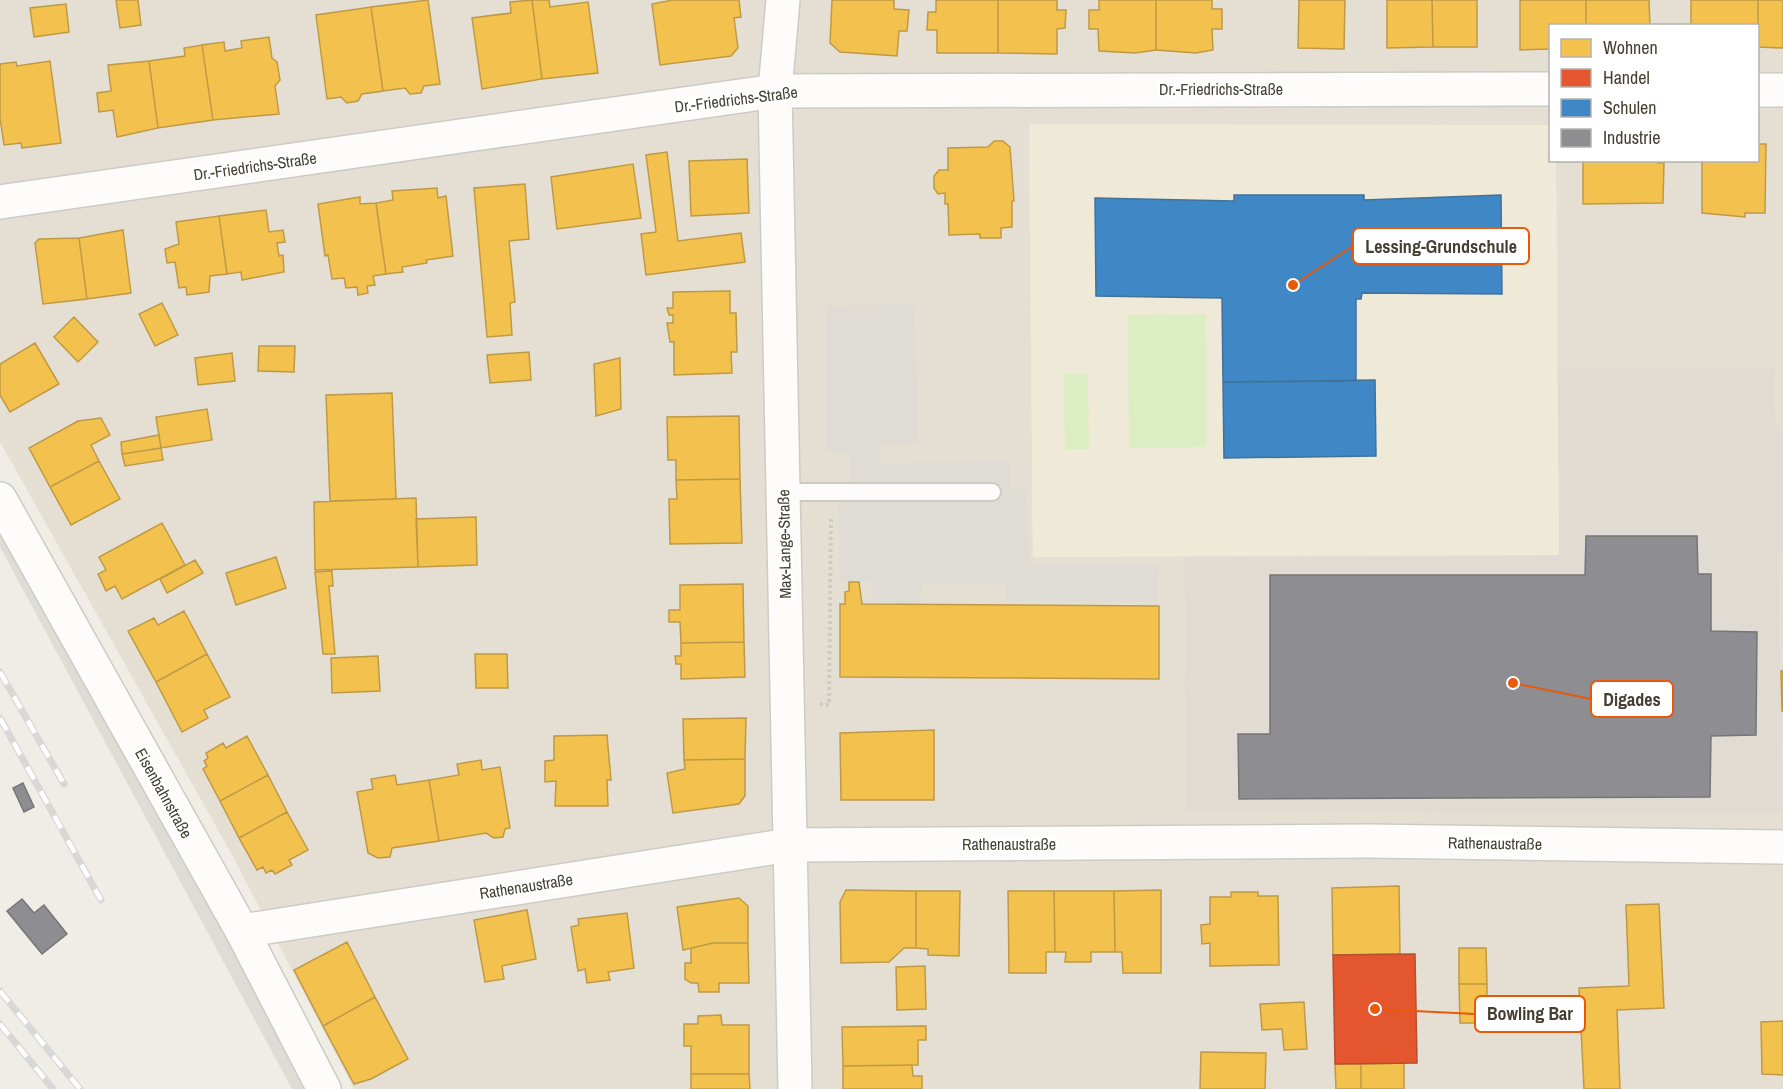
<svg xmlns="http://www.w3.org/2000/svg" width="1783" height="1089" font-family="'Archivo Narrow',sans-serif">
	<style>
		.residential { fill: #e5dfd3 }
		.industrial { fill: #e0dcd4 }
		.education { fill: #efe9d7 }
		.green { fill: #dcecc3 }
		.parking { fill: #dfdcd6 }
		.homes { fill: #f2c14e; stroke: #be9a46; stroke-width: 1.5 }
		.shops { fill: #e4572e; stroke: #b45030; stroke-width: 1.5 }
		.schools { fill: #3f88c5; stroke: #417299; stroke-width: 1.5 }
		.industry { fill: #8d8d92; stroke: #777676; stroke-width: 1.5 }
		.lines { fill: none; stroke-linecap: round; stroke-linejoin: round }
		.service-casing { stroke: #cecbc4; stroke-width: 20 }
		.minor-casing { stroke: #cecbc4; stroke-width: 36 }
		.path { stroke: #cecbc5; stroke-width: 4; stroke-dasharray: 3 3; stroke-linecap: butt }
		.service { stroke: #fdfcfb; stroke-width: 16 }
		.minor { stroke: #fdfcfb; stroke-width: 33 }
		.rail-casing { stroke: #d8d8d7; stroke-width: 7 }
		.rail { stroke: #fff; stroke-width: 4.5; stroke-dasharray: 14; stroke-linecap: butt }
		.labels { text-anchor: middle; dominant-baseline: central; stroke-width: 6; stroke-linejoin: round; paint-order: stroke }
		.street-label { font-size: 16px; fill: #453f33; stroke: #fff }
		.leader { fill: none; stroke: #e8590c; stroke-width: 2 }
		.callout-dot { fill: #e8590c; stroke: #fff; stroke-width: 2 }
		.callout { fill: #fff; stroke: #e8590c; stroke-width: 2 }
		.callout-label { font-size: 18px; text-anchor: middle; font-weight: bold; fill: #453f33 }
	</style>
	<rect width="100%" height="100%" fill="#f0ede6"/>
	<!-- residential -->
	<path class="residential" d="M0,0H1783V431H1776L1775,368H1557L1556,161L1758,160V26H1550V125H1029L1033,557L1184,556L1186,811L1778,550H1783V1089H354L231,853L0,442Z"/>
	<!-- industrial -->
	<path class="industrial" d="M1775,367L1776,430L1783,431V550L1778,551L1782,814L1186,811L1184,556L1559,555L1557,368Z"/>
	<!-- education -->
	<path class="education" d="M1029,124L1550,125V160L1556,161L1559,555L1033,557Z"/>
	<!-- green -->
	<path class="green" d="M1206,314L1207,447L1129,448L1128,315Z
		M1064,374H1088L1089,449H1065Z"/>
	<!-- parking -->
	<path class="parking" d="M915,304L918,444L881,445V463L1011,461V489H1027L1029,564L1159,565L1157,602L1006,601L1005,584L923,583L920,603L872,602V581L840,582L838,486L850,484V454L826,452V306Z
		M0,515L310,1089H292L0,547Z"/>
	<!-- homes -->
	<path class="homes" d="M116,0H138L141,25L120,28Z
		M428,0L440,84L424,86L421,93L410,94L405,88L383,91L371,7Z
		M532,0L542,79L482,89L472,18L511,13L510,2Z
		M532,0H549L550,7L588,2L598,73L542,79Z
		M673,0H739L741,17L734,18L738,48L731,56L660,65L652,4Z
		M832,0H894V9L909,10L907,31H899L897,56L840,52L830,43Z
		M936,0H998V53H937V30H927L928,12H936Z
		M998,0H1057V10H1066L1065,28L1057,29V54L998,53Z
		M1099,0H1156V50L1135,53L1099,51L1098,29H1089V10H1099Z
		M1156,0H1212V9H1222V29H1212L1213,50L1196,53L1156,50Z
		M1299,0H1345L1344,49L1298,48Z
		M1387,0H1432L1433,47L1387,48Z
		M1432,0H1477V47H1433Z
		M1520,0H1586V26H1550V49L1520,50Z
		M1586,0H1649L1650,26H1586Z
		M1691,0H1758V47V26H1691Z
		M1758,0H1783V48L1758,47Z
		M66,4L69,32L34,37L30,8Z
		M371,7L383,91L362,94L358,101L347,103L341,97L327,99L316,15Z
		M269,37L272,58L277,62L280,80L275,86L279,114L213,120L202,45L224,42L225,51L242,48L241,41Z
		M202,45L213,120L158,128L149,61L185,56L184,48Z
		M50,61L61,143L22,148L21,143L4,145L0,118V64L16,62L17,66Z
		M149,61L158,128L117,137L113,110L99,112L97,93L111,91L108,65Z
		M994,141H1003L1010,147L1014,201H1012V227L1001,228V238H980V234L949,235L948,204H945V193L938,194L934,188V176L939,170H948V148L988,147Z
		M1758,144H1766L1765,213H1745V217L1702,213V160H1758Z
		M667,152L678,241L741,233L745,262L646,275L641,234L656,232L646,155Z
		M747,159L749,213L691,216L689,161Z
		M1583,160H1658V163H1664L1663,203L1583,204Z
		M633,164L641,218L557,229L551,177Z
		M525,184L529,239L509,241L515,302L510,303L512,335L487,337L474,188Z
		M437,188L438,198L446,196L453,256L426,260L427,263L402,267L403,272L386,274L376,203L393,200L392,191Z
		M360,197V204L376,203L386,274L373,276L375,285L367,286L368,293L358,295L357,287L346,288L344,278L332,279L328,255L325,256L318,204Z
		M266,210L269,232L283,230L285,242L277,243L279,256L283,255L284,272L242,280L241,272L227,274L219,216Z
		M219,216L227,274L210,276L209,292L187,295L186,287L179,288L175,262L167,263L165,249L179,244L176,222Z
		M123,230L131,293L87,299L79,238Z
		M79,238L87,299L43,304L35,243L39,239Z
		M730,291V313H736L737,352H731L732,373L674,375V342H670L667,323H673V315H669L667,308H673V292Z
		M162,303L178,335L155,346L139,314Z
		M74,317L98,342L78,362L54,337Z
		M35,343L59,384L10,412L0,395V364Z
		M259,346H295L294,372L258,371Z
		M529,352L531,380L490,383L487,355Z
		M232,353L235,381L198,385L195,358Z
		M620,358L621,409L596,416L594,364Z
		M392,393L396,499L330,501L326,395Z
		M207,409L212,440L161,448L156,417Z
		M739,416L740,479L676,480V460H668L667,417Z
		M101,418L110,435L91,445L99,461L50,487L29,448L78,421Z
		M159,435L161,448L122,454L121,442Z
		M161,448L163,460L125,466L122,454Z
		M99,461L120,499L71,525L50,487Z
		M740,479L742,543L670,544L669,499H677L676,480Z
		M416,498L418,567L315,570L314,502Z
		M476,517L477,565L418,567L416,519Z
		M162,523L185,565L122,599L115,586L106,591L98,574L106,570L99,557Z
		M276,557L286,588L236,605L226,573Z
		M195,560L203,573L167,593L160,579Z
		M332,571L333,586H329L335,654H323L315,572Z
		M849,582H859L862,604L1159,606V679L840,677V604H845V592L849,591Z
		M743,584L744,642L681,643L680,622H669V610H680V585Z
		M184,611L207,654L156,682L128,631L154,618L158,625Z
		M744,642L745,677L681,679V664H676L675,656H681V643Z
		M207,654L230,697L204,710L208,718L182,732L156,682Z
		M475,654H507L508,688H476Z
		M378,656L380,691L332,693L331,658Z
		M1781,671H1783V711H1782Z
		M746,718L745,759L684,760L683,719Z
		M934,730V800H841L840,733Z
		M607,735L611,780H607L608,806H555L556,781L545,782V761L554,760V736Z
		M247,736L268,775L220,801L203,769L207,766L204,761L208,758L206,753L223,743L226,748Z
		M745,759V796L739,804L673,813L667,773L685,769L684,760Z
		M481,760L482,770L500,767L510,828L505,829L503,837L494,838L486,833L439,841L429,780L459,775L457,764Z
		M268,775L287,812L239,838L220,801Z
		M395,775L397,785L429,780L439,841L392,848L390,857L378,858L368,853L357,792L373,789L371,779Z
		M287,812L308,850L289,860L292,865L275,874L272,870L266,873L263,867L257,870L239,838Z
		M1399,886L1400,954L1333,955L1332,888Z
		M846,890L916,891V948H904L889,962L841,963L840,902Z
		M1161,890V973H1123L1122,952H1115L1114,891Z
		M916,891H960L959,956L928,955V949L916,948Z
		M1008,891H1054L1055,952H1046V973H1009Z
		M1054,891H1114L1115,952H1091V962H1065L1066,952H1055Z
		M1231,892H1258V896H1278L1279,965L1210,966V943L1202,944L1201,925L1210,924V897H1231Z
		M739,898L748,906V943H713L683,950L677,907Z
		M1659,904L1664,1008L1617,1010L1620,1089H1584L1579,988L1629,986L1626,905Z
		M527,910L536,959L502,966L504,979L485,982L474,920Z
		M627,913L634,968L608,972L610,980L587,983L585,969L578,971L571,927L579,925L578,919Z
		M347,942L375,997L323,1026L294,970Z
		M713,943H748L749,983H719V992H699L698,983H691L685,979V963H691V948Z
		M1459,948H1486L1487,984H1459Z
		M925,966L926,1009L897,1010L896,967Z
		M1459,984H1487V1023H1460Z
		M375,997L408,1059L371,1079L354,1084L323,1026Z
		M1304,1002L1307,1049L1284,1050L1282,1029L1262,1030L1260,1004Z
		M721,1015L722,1025H749V1074H691V1046H684V1024H698V1016Z
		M1783,1021V1075L1762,1074L1761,1022Z
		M926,1026V1040H918V1065L843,1066L842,1027Z
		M1201,1052L1266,1053L1265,1089H1200Z
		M1404,1063V1089H1361V1064Z
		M1335,1064H1361V1089H1336Z
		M912,1065L913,1076H922V1089H843V1066Z
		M691,1074H749L750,1089H691Z"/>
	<!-- shops -->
	<path class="shops" d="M1415,954L1417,1063L1335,1064L1333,955Z"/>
	<!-- schools -->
	<path class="schools" d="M1234,195H1364V200L1501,195L1502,294L1362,293L1361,299H1356V381L1223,382L1222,298L1096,296L1095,198L1234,201Z
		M1375,380L1376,456L1224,458L1223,382Z"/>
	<!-- industry -->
	<path class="industry" d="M1586,536H1697L1698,574H1711V631L1757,632L1756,735L1711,736L1710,797L1239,799L1238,734H1270V575H1585Z
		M23,783L34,807L24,812L13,788Z
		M22,899L34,913L44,905L67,934L42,954L7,911Z"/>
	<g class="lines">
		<!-- service casing -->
		<g class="service-casing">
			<path id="service" d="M783,492H992"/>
		</g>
		<!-- minor casing -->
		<g class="minor-casing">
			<path id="minor" d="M783,0L775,91L795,1089
				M1758,90H1783
				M0,202L775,91L1550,89
				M0,499L242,931L324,1089
				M242,931L789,845L1368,841L1783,847"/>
		</g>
		<!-- path -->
		<path class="path" d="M820,704L829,705L831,517"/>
		<!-- service -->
		<use href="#service" class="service"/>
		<!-- minor -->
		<use href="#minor" class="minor"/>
		<!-- rail casing -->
		<g class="rail-casing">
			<path id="rail" d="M0,672L64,784
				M0,718L101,900
				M0,991L80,1089
				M0,1024L53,1089"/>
		</g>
		<!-- rail -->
		<use href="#rail" class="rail"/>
	</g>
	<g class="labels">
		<!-- street labels -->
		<g class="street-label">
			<text x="1221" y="89">Dr.-Friedrichs-Straße</text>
			<text transform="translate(736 99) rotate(-7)">Dr.-Friedrichs-Straße</text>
			<text transform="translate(255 166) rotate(-8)">Dr.-Friedrichs-Straße</text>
			<text transform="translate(784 544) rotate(-91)">Max-Lange-Straße</text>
			<text transform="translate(164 793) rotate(61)">Eisenbahnstraße</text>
			<text transform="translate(1495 843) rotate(1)">Rathenaustraße</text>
			<text x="1009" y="844">Rathenaustraße</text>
			<text transform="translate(526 886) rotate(-9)">Rathenaustraße</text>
		</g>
	</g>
	<!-- callouts -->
	<path class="leader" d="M1293 285L1353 246M1513 683L1591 699M1375 1009L1475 1014"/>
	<g class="callout-dot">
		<circle cx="1293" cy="285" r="6"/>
		<circle cx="1513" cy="683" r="6"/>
		<circle cx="1375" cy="1009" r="6"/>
	</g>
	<g class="callout">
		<rect x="1353" y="228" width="176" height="36" rx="6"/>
		<rect x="1591" y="681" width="82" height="36" rx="6"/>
		<rect x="1475" y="996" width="110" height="36" rx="6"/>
	</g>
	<g class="callout-label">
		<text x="1441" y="253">Lessing-Grundschule</text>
		<text x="1632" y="706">Digades</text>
		<text x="1530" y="1020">Bowling Bar</text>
	</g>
	<!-- legend -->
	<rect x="1549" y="24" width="210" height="138" fill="#ffffff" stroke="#b5b2ad" stroke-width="1.5"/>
	<rect x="1561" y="39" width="30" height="18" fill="#f2c14e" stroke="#b5b2ad" stroke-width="1.5"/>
	<text x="1603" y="54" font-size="18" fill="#453f33">Wohnen</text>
	<rect x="1561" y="69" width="30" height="18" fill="#e4572e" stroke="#b5b2ad" stroke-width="1.5"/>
	<text x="1603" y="84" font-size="18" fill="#453f33">Handel</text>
	<rect x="1561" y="99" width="30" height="18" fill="#3f88c5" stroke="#b5b2ad" stroke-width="1.5"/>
	<text x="1603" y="114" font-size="18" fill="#453f33">Schulen</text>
	<rect x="1561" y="129" width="30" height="18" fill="#8d8d92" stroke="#b5b2ad" stroke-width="1.5"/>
	<text x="1603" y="144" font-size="18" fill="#453f33">Industrie</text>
</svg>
